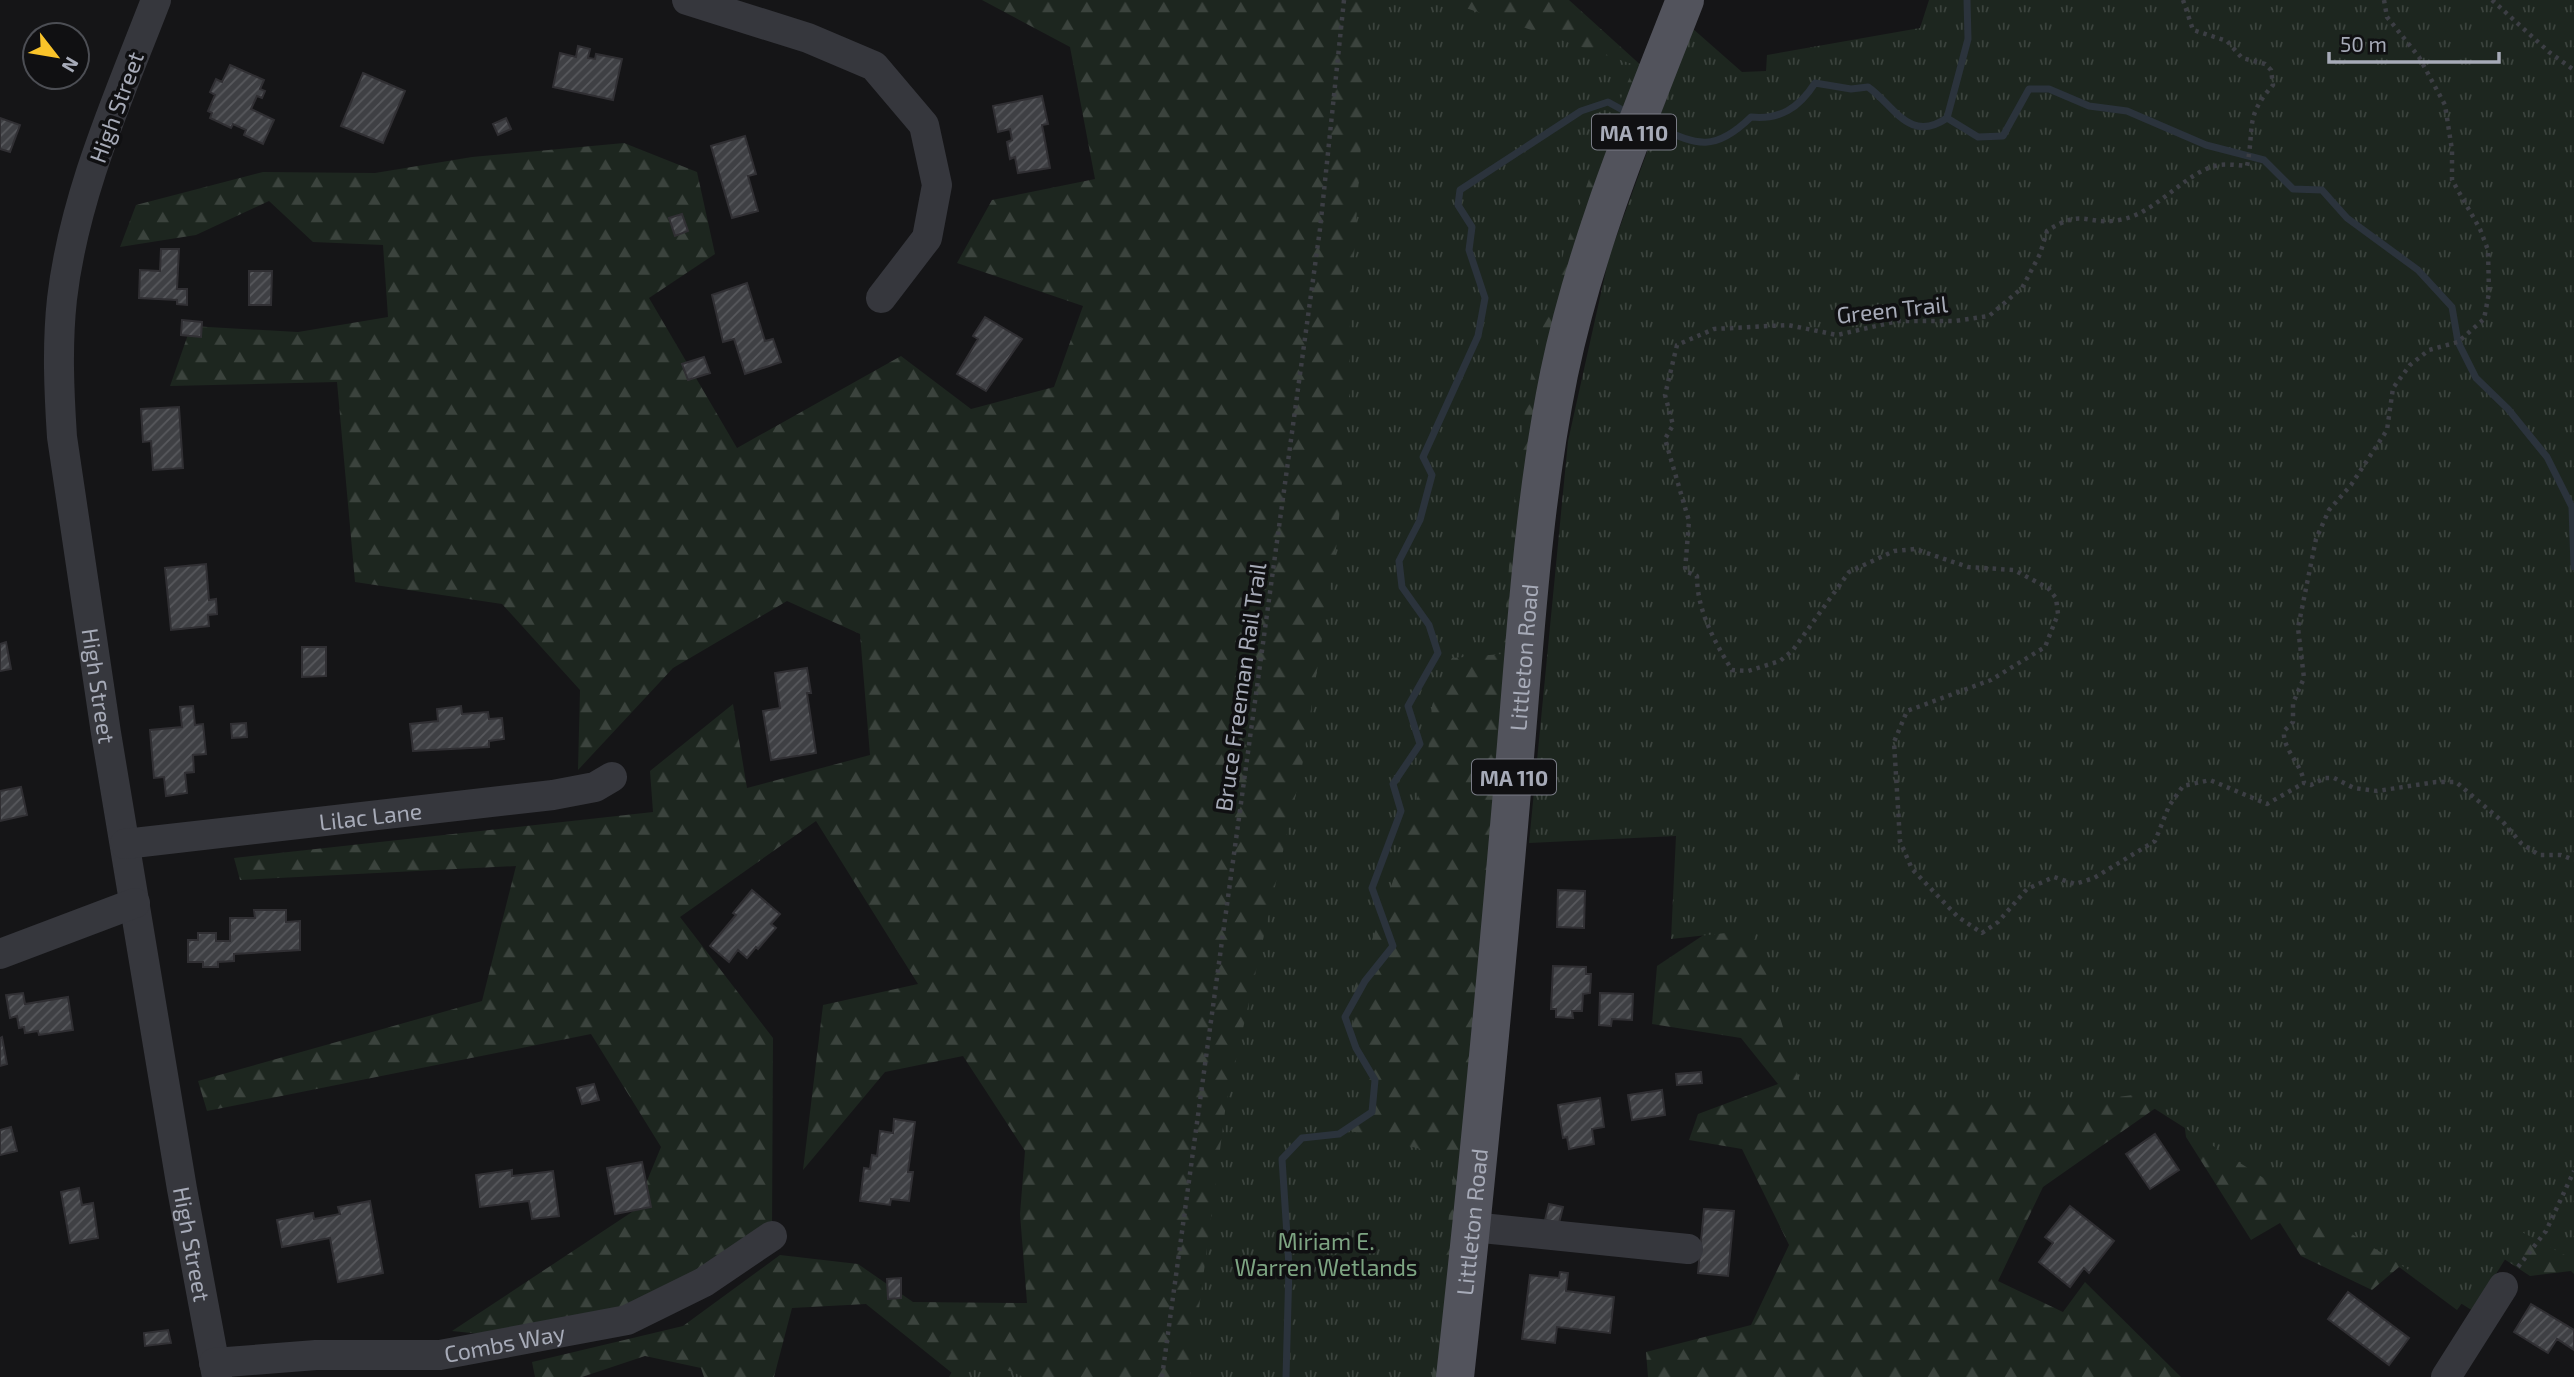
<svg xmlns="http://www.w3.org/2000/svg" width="2574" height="1377" font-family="'Exo 2',sans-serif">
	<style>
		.forest { fill: url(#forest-firs) }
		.park { fill: url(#park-tufts) }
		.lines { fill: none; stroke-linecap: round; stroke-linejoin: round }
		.stream { stroke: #2b333c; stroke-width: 7 }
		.building { fill: url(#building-hatch); stroke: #302f33; stroke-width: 2 }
		.path { stroke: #3c3e44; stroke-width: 4.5; stroke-dasharray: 3.5 5; stroke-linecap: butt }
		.minor { stroke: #36373d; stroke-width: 30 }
		.major { stroke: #52535c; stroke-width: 38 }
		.labels { text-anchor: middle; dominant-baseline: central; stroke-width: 7; stroke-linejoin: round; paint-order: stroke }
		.shield { fill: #101012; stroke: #7a7c86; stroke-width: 2 }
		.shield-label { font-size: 21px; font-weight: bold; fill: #a7abb8 }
		.street-label { font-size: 23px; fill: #a7abb8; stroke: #101012 }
		.park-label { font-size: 23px; fill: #7da482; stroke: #101012 }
	</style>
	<defs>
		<pattern id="forest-firs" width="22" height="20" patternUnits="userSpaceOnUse" patternTransform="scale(1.75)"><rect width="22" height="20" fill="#1d261f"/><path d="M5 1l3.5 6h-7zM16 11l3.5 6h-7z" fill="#3b433d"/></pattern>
		<pattern id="park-tufts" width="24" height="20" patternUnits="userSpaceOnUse" patternTransform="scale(1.75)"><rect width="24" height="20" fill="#1d261f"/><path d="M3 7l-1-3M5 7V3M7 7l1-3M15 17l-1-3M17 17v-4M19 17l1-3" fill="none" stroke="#3b433d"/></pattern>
		<pattern id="building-hatch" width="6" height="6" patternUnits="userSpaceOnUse" patternTransform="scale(1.75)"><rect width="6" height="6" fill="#3f4044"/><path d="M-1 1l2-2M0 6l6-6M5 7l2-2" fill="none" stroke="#58595d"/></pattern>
	</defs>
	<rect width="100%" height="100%" fill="#151517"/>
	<!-- forest -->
	<path class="forest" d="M982,0H1569L1655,78L1574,311L1455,1377H957L866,1304L792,1308L774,1377H704L701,1368L645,1356L582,1377H535L532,1362L683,1326L780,1255L858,1264L913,1302L1027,1303L1020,1214L1025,1151L963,1056L885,1072L803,1170L823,1005L918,984L816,821L680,917L773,1038L772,1228L704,1282L521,1338L452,1331L635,1210L661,1147L591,1034L207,1111L198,1081L482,1001L516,866L240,880L234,858L653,812L650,771L733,704L747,788L870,755L860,634L787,601L673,668L578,770L580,690L502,604L355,582L337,382L170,386L191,326L298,332L388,317L383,245L313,242L269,201L196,235L120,247L136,205L263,172L375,173L472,157L624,143L697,172L715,254L649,298L737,448L901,356L971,409L1054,387L1083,306L957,263L992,200L1095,179L1070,47Z
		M1720,877L2574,1185V1274L2571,1271L2530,1276L2498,1255L2457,1310L2399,1267L2372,1290L2301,1256L2280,1223L2251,1240L2186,1137L2180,1091L2043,1187L1998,1281L2063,1312L2085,1282L2181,1377H1648L1646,1352L1751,1325L1789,1245L1742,1149L1689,1140L1698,1114L1778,1084L1741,1038L1652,1024L1657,966L1708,932Z"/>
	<!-- park -->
	<path class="park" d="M1370,0H1442L1635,65C1598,151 1564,241 1541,332C1514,436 1512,548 1502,654L1452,658L1438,684L1432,706L1427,765L1389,894L1352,994L1353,1035L1372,1101L1343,1129L1455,1158L1432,1377H1190L1226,1104L1302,767L1337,542L1349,399L1350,320Z
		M1929,0H2574V1260L2522,1232L2473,1311L2133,1095L2064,1104L1807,1105L1753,930L1671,939L1676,836L1529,843L1568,441L1609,257L1692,28L1742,72L1766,71L1767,55L1920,28Z
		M963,1352L1024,1377H949Z"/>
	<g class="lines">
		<!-- stream -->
		<path class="stream" d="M1947,118L1978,137L2003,136L2029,89H2049L2089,106L2127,111L2206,145L2264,160L2293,189L2322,190L2347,218L2418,270L2452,307L2458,342L2476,378L2508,409L2547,457L2572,507L2574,567
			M1648,123C1694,143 1711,156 1751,117C1780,120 1799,108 1815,83L1851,89L1868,87C1894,105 1909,144 1947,118L1968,39L1967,0
			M1286,1377L1289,1266L1282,1159L1302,1138L1339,1134L1372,1112L1375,1080L1356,1048L1345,1017L1365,981L1393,946L1372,888L1401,811L1393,784L1420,744L1408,706L1438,653L1429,625L1402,587L1399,561L1420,520L1432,475L1423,457L1478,336L1485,298L1469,250L1472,227L1458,205L1460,190L1581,111L1608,102L1628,113"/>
	</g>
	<!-- building -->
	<path class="building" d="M578,46L590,49L588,58L595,59L596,54L622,59L613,100L553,87L560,53L576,57Z
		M230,65L264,80L260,89L265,91L262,98L257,96L251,109L274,120L263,144L244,135L246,130L233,124L231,128L210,118L212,113L208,111L215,95L210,92L216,79L222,82Z
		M363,73L405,91L383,143L341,126Z
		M1042,96L1048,124L1042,125L1050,168L1018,173L1015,157L1010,159L1007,142L1012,140L1010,129L998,132L993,106Z
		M0,118L20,125L10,152L0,149Z
		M506,118L511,129L498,135L493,124Z
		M745,136L756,174L748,176L758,211L732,218L711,146Z
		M682,214L688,231L675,236L669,218Z
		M161,249H179L177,289H187V305L177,304V300L139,298L140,270L160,271Z
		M249,271H272L271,305H249Z
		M747,283L765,341L773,339L781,362L745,374L734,339L723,342L712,295Z
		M985,317L1022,339L986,391L957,374L978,339L973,336Z
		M182,320L202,322L201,337L181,335Z
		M704,357L710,373L688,380L682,364Z
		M179,407L183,468L153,470L151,441L143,442L141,409Z
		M206,564L209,600L216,599L217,614L208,615L209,626L171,630L165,568Z
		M6,642L11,669L0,671V644Z
		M302,647H326V676L302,677Z
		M807,668L811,693H807L816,753L771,760L763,711L780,708L775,673Z
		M193,706L195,725L203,724L206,754L193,755L194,772L185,773L187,793L166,796L164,777L154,778L150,730L182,727L180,707Z
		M461,706L462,714L488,712L489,719L502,718L504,739L489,741V747L413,751L410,724L438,721L437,709Z
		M246,723L247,737L232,738L231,724Z
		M21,787L27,815L0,821V791Z
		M752,890L780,914L771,924L776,928L758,949L756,947L747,958L738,950L729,962L710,946L736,915L733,913Z
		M1558,890L1585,891L1584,928L1557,927Z
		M254,910H286V922L300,921V950L234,954V961L218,962V967H203V962H188V940H198V933H216V941H230V918H255Z
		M1553,966L1586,967V974H1591L1590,993L1583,994L1582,1011H1572L1573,1018L1556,1017V1009H1551Z
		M23,993L25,1004L68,997L73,1030L39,1035L38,1031L25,1033L24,1027L19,1028L17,1016L10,1018L6,995Z
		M1600,993L1633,994L1632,1020L1612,1019L1611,1026L1599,1025Z
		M2,1037L7,1064L0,1066V1038Z
		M1701,1072L1702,1083L1677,1085L1676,1074Z
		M594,1084L599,1100L582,1104L577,1088Z
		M1662,1090L1665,1115L1632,1120L1628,1095Z
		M1600,1098L1604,1127L1592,1129L1594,1144L1569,1149L1567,1137L1563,1138L1558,1105Z
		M894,1119L915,1122L908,1172H913L909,1201L891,1199L890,1205L860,1201L864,1168L870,1169L872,1155L877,1156L880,1131L893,1133Z
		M11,1127L17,1151L0,1155V1130Z
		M2155,1134L2179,1170L2150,1189L2126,1154Z
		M642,1162L651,1207L615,1214L607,1168Z
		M512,1170V1176L553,1171L559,1216L532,1219L529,1201L480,1207L476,1175Z
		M79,1188L82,1205L93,1203L98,1238L70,1243L61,1192Z
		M370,1201L383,1273L338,1282L330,1238L282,1247L277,1220L313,1213L314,1219L340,1214L338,1207Z
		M1549,1204L1563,1207L1559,1223L1545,1220Z
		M2070,1206L2114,1241L2089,1273L2084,1268L2070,1287L2039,1262L2053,1243L2045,1237Z
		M1704,1209L1734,1211L1728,1276L1698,1273Z
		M1560,1272L1568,1273L1566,1291L1614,1297L1610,1333L1557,1327L1555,1343L1522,1339L1530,1275L1559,1278Z
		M901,1278V1298L888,1299L887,1279Z
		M2348,1292L2409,1338L2389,1365L2328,1319Z
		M2531,1304L2574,1330V1350L2557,1339L2548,1353L2514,1332Z
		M168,1330L171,1343L145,1346L144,1333Z"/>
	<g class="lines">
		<!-- path -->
		<path class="path" d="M2183,0L2193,30L2227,41L2242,58L2265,64L2271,70L2273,85C2244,118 2255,126 2247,166C2238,165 2228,164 2219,165C2185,171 2157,214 2119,220C2085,226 2084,207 2047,231L2040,254L2022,288L1989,316L1955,321H1898L1837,335L1788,325L1714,329L1677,345L1665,395L1673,425L1665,439L1689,521L1685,571L1697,576C1697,610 1714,641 1732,670L1748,671L1780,661L1793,650L1849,572L1894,551L1915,549L1968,567L2014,570L2048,588L2056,598L2058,614L2045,647L1991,680L1907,711L1894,742L1900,841L1912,869L1958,917L1982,933L1998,922L2027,889L2054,877L2075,884L2094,878L2155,841L2169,806L2183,786L2210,780L2267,804L2304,783
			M2384,0L2387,17L2419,57L2445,105L2452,150V180L2480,229L2488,250L2489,293L2484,319L2458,342L2429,350L2410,365L2393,388L2387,430L2351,485L2329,510L2316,539L2298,628L2304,678L2293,703V722L2284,731C2282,749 2302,764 2304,783L2311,785L2325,778H2334L2354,788L2377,791L2436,782H2456L2503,822L2521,843L2539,855H2561L2574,860
			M2492,0L2549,52L2574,70
			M2518,1267L2546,1231L2574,1171
			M1162,1377L1320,229L1344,0"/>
		<!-- minor -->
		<g class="minor">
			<path id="s1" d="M156,0C119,96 74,195 62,299C57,345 59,391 62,437L106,733L182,1189L217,1377"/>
			<path d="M687,0L808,38L874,66L924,125L937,185L927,238L881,298"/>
			<path id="s2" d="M125,844L553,795L595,787L612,777"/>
			<path d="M0,954L135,903"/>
			<path d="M1472,1227L1688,1249"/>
			<path id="s3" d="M214,1363L316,1355H440L627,1320L704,1282L772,1236"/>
			<path d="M2446,1377L2503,1287"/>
		</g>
		<!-- major -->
		<path class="major" id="s4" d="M1455,1377C1477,1178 1496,979 1513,780C1525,645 1532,507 1559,374C1586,244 1637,123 1685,0"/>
	</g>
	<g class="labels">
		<!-- shield labels -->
		<g class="shield">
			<rect x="1592" y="114.5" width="84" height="35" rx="5"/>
			<rect x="1472" y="759.5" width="84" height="35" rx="5"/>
		</g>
		<g class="shield-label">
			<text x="1634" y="132">MA 110</text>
			<text x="1514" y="777">MA 110</text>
		</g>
		<!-- street labels -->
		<g class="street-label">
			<text transform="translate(116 107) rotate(-70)">High Street</text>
			<text transform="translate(1892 309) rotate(-6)">Green Trail</text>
			<text stroke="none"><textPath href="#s4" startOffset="723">Littleton Road</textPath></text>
			<text stroke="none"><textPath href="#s1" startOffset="704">High Street</textPath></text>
			<text transform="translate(1240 687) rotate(-82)">Bruce Freeman Rail Trail</text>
			<text stroke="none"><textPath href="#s2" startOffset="247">Lilac Lane</textPath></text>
			<text stroke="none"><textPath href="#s4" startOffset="156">Littleton Road</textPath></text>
			<text stroke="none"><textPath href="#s1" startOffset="1270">High Street</textPath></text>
			<text stroke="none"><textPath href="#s3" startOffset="292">Combs Way</textPath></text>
		</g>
		<!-- park labels -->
		<g class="park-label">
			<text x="1326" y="1241">Miriam E.<tspan x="1326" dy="26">Warren Wetlands</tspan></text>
		</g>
	</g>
	<!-- north arrow -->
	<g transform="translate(56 56) rotate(121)"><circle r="33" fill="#101012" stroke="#4c4e54" stroke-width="2"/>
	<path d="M0-5L12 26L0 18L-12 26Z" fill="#fac42a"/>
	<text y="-10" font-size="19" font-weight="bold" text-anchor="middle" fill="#a7abb8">N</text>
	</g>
	<!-- scale -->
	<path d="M2329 52v10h170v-10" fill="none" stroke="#a7abb8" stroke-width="3.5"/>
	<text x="2340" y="52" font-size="21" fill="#a7abb8" stroke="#101012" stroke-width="5" paint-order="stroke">50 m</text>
</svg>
